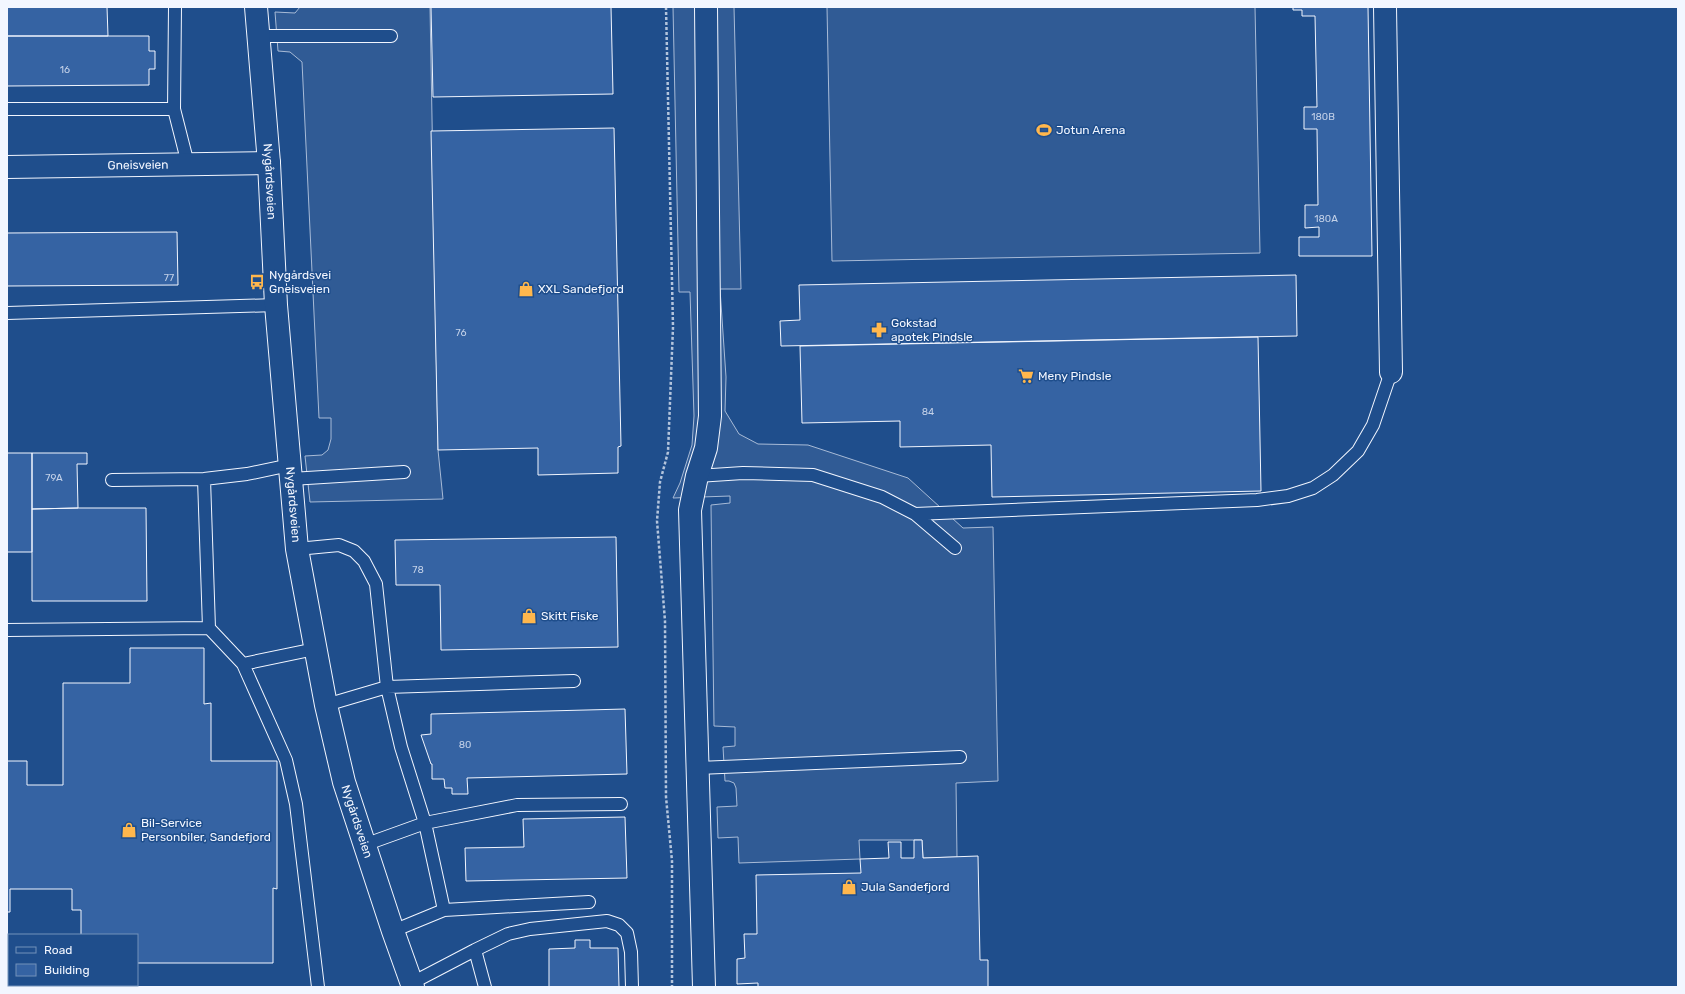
<svg xmlns="http://www.w3.org/2000/svg" width="1685" height="994" font-family="Rubik,sans-serif">
	<style>
		.built { fill: #305b95; stroke: #a8bbd7 }
		.building { fill: #3563a3; stroke: #f2f6ff }
		.lines { fill: none; stroke-linecap: round; stroke-linejoin: round }
		.lane-casing { stroke: #f2f6ff; stroke-width: 14 }
		.street-casing { stroke: #f2f6ff; stroke-width: 24 }
		.path { stroke: #b3c4dc; stroke-width: 2.5; stroke-dasharray: 3 2; stroke-linecap: butt }
		.lane { stroke: #1f4e8c; stroke-width: 12 }
		.street { stroke: #1f4e8c; stroke-width: 22 }
		.labels { text-anchor: middle; dominant-baseline: central; stroke-width: 3; stroke-linejoin: round; paint-order: stroke }
		.number-label { font-size: 10px; fill: #c3d1e8 }
		.poi-label { font-size: 12px; fill: #f2f6ff; stroke: #1f4e8c; text-anchor: start }
		.street-label { font-size: 12px; fill: #f2f6ff; stroke: #1f4e8c }
	</style>
	<rect width="100%" height="100%" fill="#1f4e8c"/>
	<!-- built -->
	<path class="built" d="M300,7H430L438,450L443,499L310,502L305,456L322,455L328,450L331,439V418H319L302,62L290,52L278,51L275,12L295,13Z
		M673,7H734L741,289H720L726,377L725,411L739,434L758,444L808,445L908,478L963,528L993,527L998,781L956,783L957,857L923,858L922,840H859L860,859L739,863L738,837L718,838L717,807L737,806L736,788L734,783L729,781H725L723,747L735,746V727L714,726L711,505L730,503V496L673,498L680,483L692,445L694,416L690,292H679Z
		M827,7H1255L1260,253L832,261Z"/>
	<!-- building -->
	<path class="building" d="M7,7H107L108,36H7Z
		M431,7H611L613,94L433,97Z
		M1293,7H1368L1372,256H1299V237H1319V227L1305,228V205H1318L1317,129H1304V107H1317L1315,16H1302V10H1293Z
		M7,36H149V51H155V69H149V85L7,86Z
		M614,128L621,446L618,447V473L538,475V448L438,450L431,131Z
		M177,232L178,285L7,286V233Z
		M1296,275L1297,336L781,346L780,321L800,320L799,285Z
		M1258,337L1261,491L992,497L991,445L900,447V421L802,423L800,346Z
		M7,453H32V552H7Z
		M32,453H87V464H77L78,508L32,509Z
		M78,508H146L147,601H32V509Z
		M616,537L618,647L441,650L440,585H396L395,540Z
		M130,648H204V704L211,703V761H277V889L273,888V963H137V935H81V910H72V889H10V912H7V761H27V785H63V683H130Z
		M625,709L627,774L467,778L468,794H452V788H445L444,779H432V764H431L421,735L431,734V714Z
		M625,817L627,878L466,881L465,848L524,847L523,819Z
		M914,840H922L923,858L978,856L980,960H988V987H758V983L737,984V959L745,958L744,934H757L756,875L861,873L860,859L889,858L888,842H901V858H914Z
		M575,940H590V948H618L619,987H549V949L575,948Z"/>
	<g class="lines">
		<!-- lane casing -->
		<g class="lane-casing">
			<path id="lane" d="M175,7L174,109L188,164
				M259,36H391
				M7,109H174
				M7,313L276,305
				M697,476L743,473L813,475L882,497L915,514L955,548
				M204,479L209,628L243,664L286,760L296,804L318,987
				M291,479L404,472
				M112,480L204,479L247,474L290,465
				M915,514L1257,500L1288,496L1313,488L1333,475L1358,451L1373,425L1391,372
				M297,549L339,545L354,551L364,561L376,584L387,687L401,747L425,823L444,910
				M7,630L209,628
				M243,664L315,649
				M326,705L387,687L574,681
				M698,768L960,757
				M364,845L425,823L517,805L621,804
				M393,931L444,910L589,902
				M475,950L485,987
				M408,985L475,950L508,934L530,929L607,921L619,925L627,933L631,952L632,987"/>
		</g>
		<!-- street casing -->
		<g class="street-casing">
			<g id="street">
				<path id="s1" d="M256,7L269,163L276,305L297,549L326,705L344,782L393,931L413,987"/>
				<path d="M1385,7L1391,372"/>
				<path id="s2" d="M7,167L269,163"/>
				<path d="M704,987L690,510L697,476L706,448L710,416L706,7"/>
			</g>
		</g>
		<!-- path -->
		<path class="path" d="M666,7L673,327L668,452L660,482L657,521L665,621L666,797L672,861V987"/>
		<!-- lane -->
		<use href="#lane" class="lane"/>
		<!-- street -->
		<use href="#street" class="street"/>
	</g>
	<!-- icons -->
	<defs>
		<g id="stadium-bare" transform="scale(1.2)"><path d="M0-5a6.5 5 0 1 0 0 10a6.5 5 0 1 0 0-10ZM-3.5-1.8h7v3.6h-7Z" fill="#ffb74d" stroke="#1f4e8c" stroke-width="2.5" paint-order="stroke"/></g>
		<g id="bus-bare" transform="scale(1.2)"><path d="M-5-6H5V4H4V6H2V4H-2V6H-4V4H-5ZM-3.5-4V0h7V-4ZM-3.5 1.2v1.5H-2V1.2ZM2 1.2v1.5H3.5V1.2Z" fill="#ffb74d" stroke="#1f4e8c" stroke-width="2.5" paint-order="stroke"/></g>
		<g id="shop-bare" transform="scale(1.2)"><path d="M-5-2.5h2.3a2.7 3.5 0 0 1 5.4 0H5L5.5 6h-11ZM-1.5-2.5h3a1.5 2.3 0 0 0-3 0Z" fill="#ffb74d" stroke="#1f4e8c" stroke-width="2.5" paint-order="stroke"/></g>
		<g id="pharmacy-bare" transform="scale(1.2)"><path d="M-2-6h4v4h4v4h-4v4h-4v-4h-4v-4h4Z" fill="#ffb74d" stroke="#1f4e8c" stroke-width="2.5" paint-order="stroke"/></g>
		<g id="supermarket-bare" transform="scale(1.2)"><path d="M-6-5.5h2.5l.6 2H6L4.5 2H-2.5L-4.4-4H-6ZM-1.5 3.2a1.3 1.3 0 1 0 .1 0ZM3 3.2a1.3 1.3 0 1 0 .1 0Z" fill="#ffb74d" stroke="#1f4e8c" stroke-width="2.5" paint-order="stroke"/></g>
	</defs>
	<g fill-rule="evenodd">
		<use href="#stadium-bare" x="1044" y="130"/>
		<use href="#bus-bare" x="257" y="282"/>
		<use href="#shop-bare" x="526" y="289"/>
		<use href="#pharmacy-bare" x="879" y="330"/>
		<use href="#supermarket-bare" x="1026" y="376"/>
		<use href="#shop-bare" x="529" y="616"/>
		<use href="#shop-bare" x="129" y="830"/>
		<use href="#shop-bare" x="849" y="887"/>
	</g>
	<g class="labels">
		<!-- number labels -->
		<g class="number-label">
			<text x="65" y="70">16</text>
			<text x="1323" y="117">180B</text>
			<text x="1326" y="219">180A</text>
			<text x="169" y="278">77</text>
			<text x="461" y="333">76</text>
			<text x="928" y="412">84</text>
			<text x="54" y="478">79A</text>
			<text x="418" y="570">78</text>
			<text x="465" y="745">80</text>
		</g>
		<!-- poi labels -->
		<g class="poi-label">
			<text x="1056" y="130">Jotun Arena</text>
			<text x="269" y="275">Nygårdsvei<tspan x="269" dy="14">Gneisveien</tspan></text>
			<text x="538" y="289">XXL Sandefjord</text>
			<text x="891" y="323">Gokstad<tspan x="891" dy="14">apotek Pindsle</tspan></text>
			<text x="1038" y="376">Meny Pindsle</text>
			<text x="541" y="616">Skitt Fiske</text>
			<text x="141" y="823">Bil-Service<tspan x="141" dy="14">Personbiler, Sandefjord</tspan></text>
			<text x="861" y="887">Jula Sandefjord</text>
		</g>
		<!-- street labels -->
		<g class="street-label">
			<text stroke="none"><textPath href="#s2" startOffset="131">Gneisveien</textPath></text>
			<text stroke="none"><textPath href="#s1" startOffset="175">Nygårdsveien</textPath></text>
			<text stroke="none"><textPath href="#s1" startOffset="499">Nygårdsveien</textPath></text>
			<text stroke="none"><textPath href="#s1" startOffset="823">Nygårdsveien</textPath></text>
		</g>
	</g>
	<!-- border -->
	<rect width="1685" height="994" fill="none" stroke="#f2f6ff" stroke-width="16"/>
	<!-- legend -->
	<rect x="8" y="934" width="130" height="52" fill="#1f4e8c" stroke="#7391ba"/>
	<rect x="16" y="947" width="20" height="6" fill="#1f4e8c" stroke="#7391ba"/>
	<text x="44" y="954" font-size="12" fill="#f2f6ff">Road</text>
	<rect x="16" y="964" width="20" height="12" fill="#3563a3" stroke="#7391ba"/>
	<text x="44" y="974" font-size="12" fill="#f2f6ff">Building</text>
</svg>
